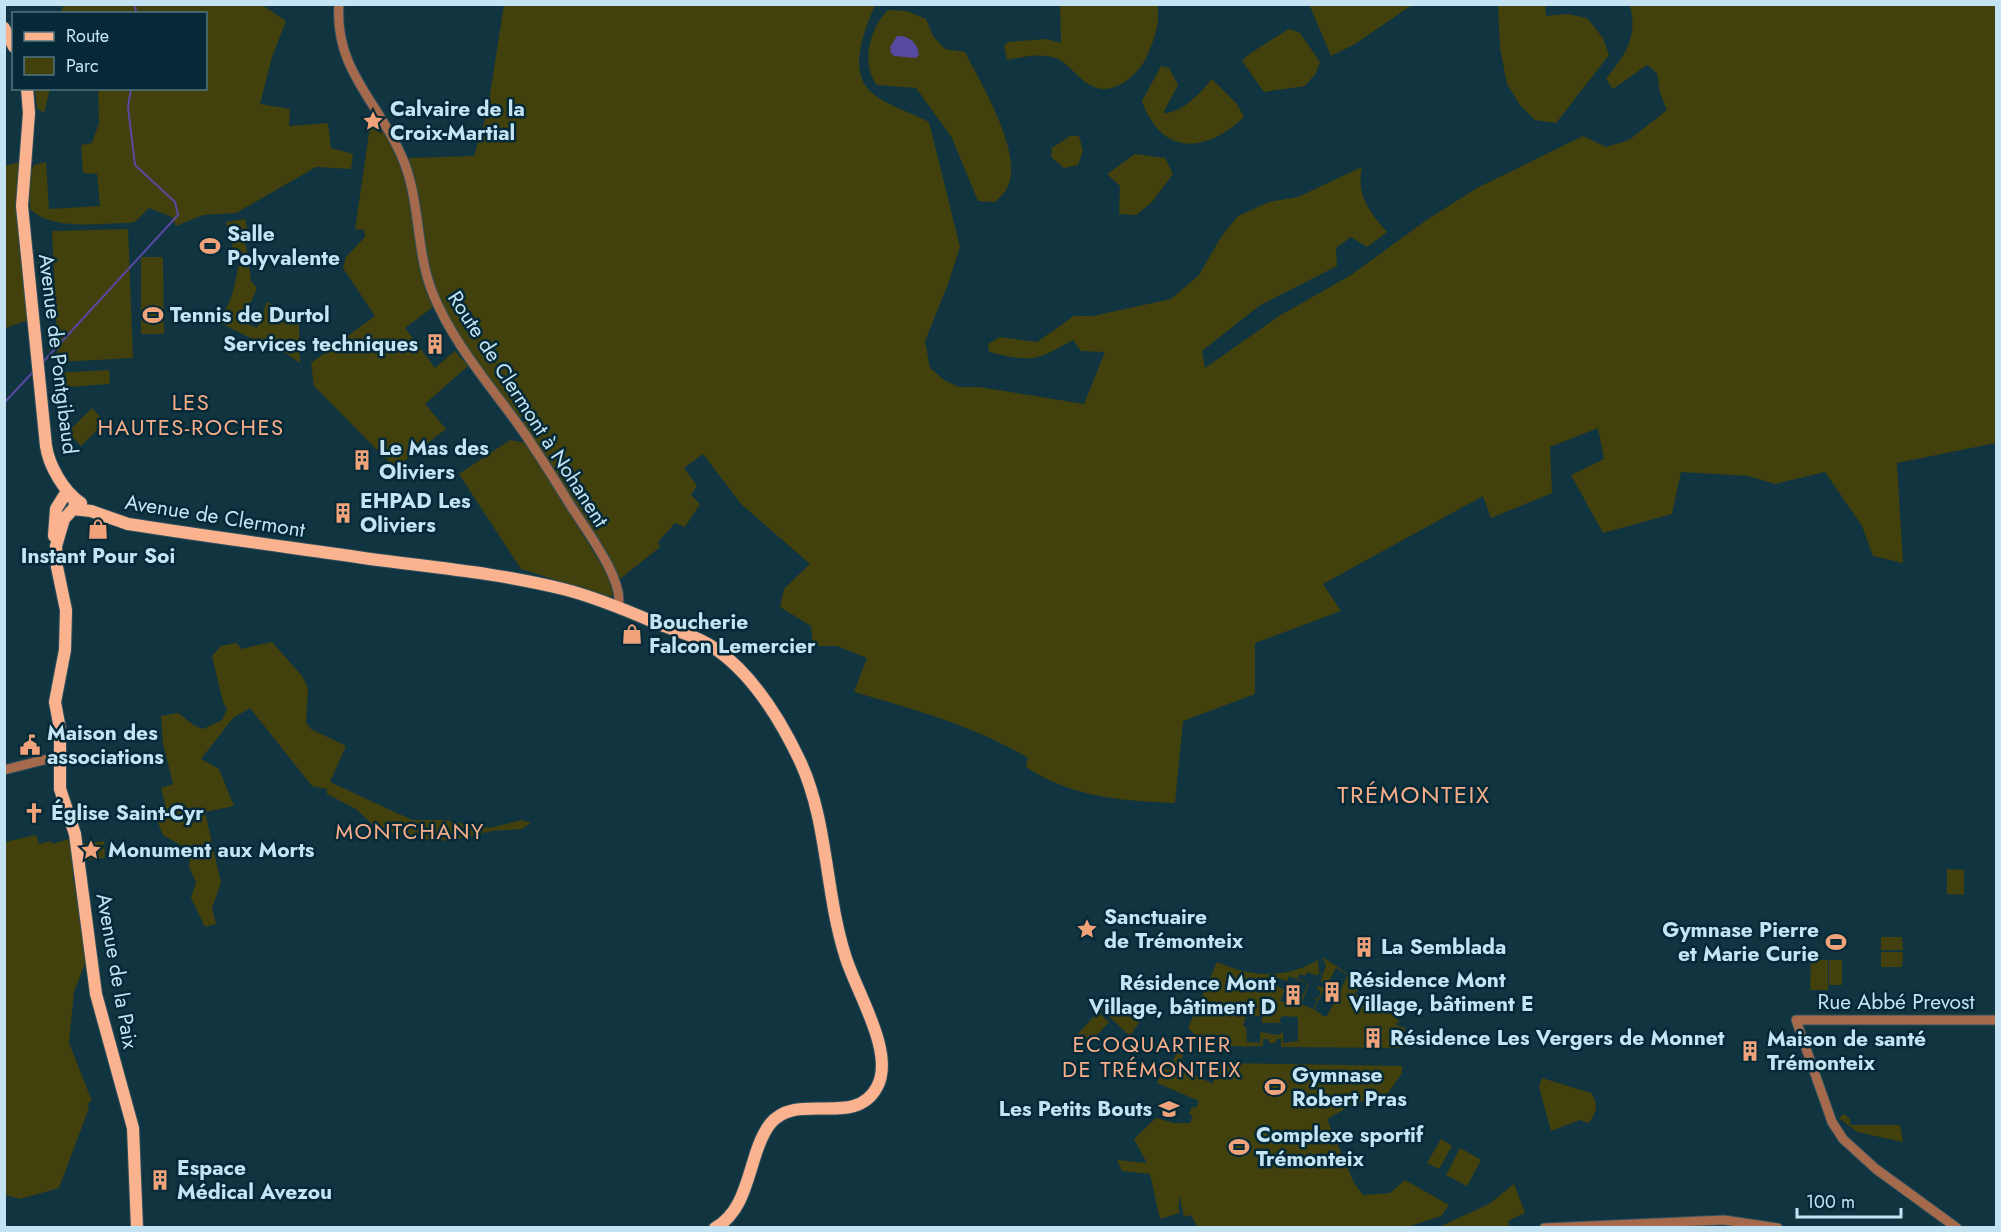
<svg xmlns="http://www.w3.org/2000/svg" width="2001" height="1232" font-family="Jost,sans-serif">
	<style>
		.green { fill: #42400c; fill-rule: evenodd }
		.water { fill: #57499f }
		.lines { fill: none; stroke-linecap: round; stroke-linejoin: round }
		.stream { stroke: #57499f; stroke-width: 2 }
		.minor-casing { stroke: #2e505d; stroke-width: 11 }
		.major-casing { stroke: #2e505d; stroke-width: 14 }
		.minor { stroke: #a56a4c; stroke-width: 9 }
		.major { stroke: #fbb28e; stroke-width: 12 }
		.labels { text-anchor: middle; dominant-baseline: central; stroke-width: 5; stroke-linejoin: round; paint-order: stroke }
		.poi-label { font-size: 21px; font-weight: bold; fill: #c5e4f3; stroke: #052937; text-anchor: start }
		.street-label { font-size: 21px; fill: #c5e4f3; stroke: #052937 }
		.neighbourhood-label { font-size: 22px; letter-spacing: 1.5px; fill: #f8ae89; stroke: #052937 }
		.quarter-label { font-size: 24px; letter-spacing: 1.5px; fill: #f8ae89; stroke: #052937 }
	</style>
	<rect width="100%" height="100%" fill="#113441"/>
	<!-- green -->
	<path class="green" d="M1309,4H1412V5L1355,44L1331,56Z
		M64,5H262L286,21L272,57L260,104L290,109L289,126L328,123L331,148L353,154L351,169L316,167L236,213L203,215L176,226L172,217L149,208L135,222L128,223C97,223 53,231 30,209V175L34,165L46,162L49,209L100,206L97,174L83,173L81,145L92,143L99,123L98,89L206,88V14L60,13Z
		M504,5H875C865,29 847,70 871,92C886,106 911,112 929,122L960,247L948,284L925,341L930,368L944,380L959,387H979L1084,404L1105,352L1081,351L1073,340C1034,362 1032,362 989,352L988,344L1000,337L1037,342L1074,316H1093L1171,299L1199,275L1221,237L1238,216L1269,202L1298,197L1362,167C1356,195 1369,211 1387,232L1367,247L1351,237L1336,248L1337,266L1259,306L1202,351L1205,368L1279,316L1351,275L1428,219L1477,188L1583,136L1606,147L1629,140L1667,110L1660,93L1657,73L1647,65L1613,89L1606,79C1626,53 1638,38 1630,5H1996V443L1897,463L1903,563L1873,556L1862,526L1825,472L1775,484L1748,476L1681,472L1672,514L1603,533L1571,475L1604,459L1598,428L1550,447L1552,493L1491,518L1483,496L1323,584L1341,611L1255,643V694L1183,721L1175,803C1123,801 1070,797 1026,767L1028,758C975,726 913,709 854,692L867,658L837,646H813L811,626L780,607L784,589L810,564L741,504L703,454L684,468L697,486L691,495L700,504L685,527L675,523L658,542L660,547L620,579L523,422L527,418L524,415L519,418L454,330L429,273L408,158L474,156L487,113Z
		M1060,5H1157C1161,23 1154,40 1146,58C1137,76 1112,98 1090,85C1078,79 1070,65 1058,59C1042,52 1023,57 1007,60L1004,46L1008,42L1046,39L1061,43Z
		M1498,5H1545L1546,16L1567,14L1587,18L1603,38L1609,55L1556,123L1535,120L1520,105L1507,84L1500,48Z
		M888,10L907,11L926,19L933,36L945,49L965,52C980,82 1025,155 1007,188C1005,193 999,198 995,202L978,201L952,138L916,88L877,85C860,64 870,27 888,10Z
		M1289,29L1300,33L1320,62L1316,73L1305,86L1264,92L1242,61C1248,53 1278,36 1289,29Z
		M1161,66L1169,68L1178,85L1163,113C1182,114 1201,92 1212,79L1237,104L1244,117C1206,153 1162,157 1142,101Z
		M35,89H50L44,113L37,108Z
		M371,120H377C389,142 402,161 408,186C417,228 413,268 433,307L405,328L435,368L455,351L468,366L425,404L446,429L395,468L314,386L311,363L375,316L343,268L346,257L365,237L364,230L355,229Z
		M1070,136H1079L1083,151L1078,165L1064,168L1051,157L1052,148Z
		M1135,154L1165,158L1173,174L1152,202L1136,215L1119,214L1120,186L1107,174Z
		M19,162L16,211L29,320L5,328L4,166Z
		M245,219L249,236L245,242L248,256L238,261L234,253L226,222Z
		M128,229L133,358L58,362L52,231Z
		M141,257H163L164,334H141Z
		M244,264L249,266L251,281L257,288L243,321L257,328L267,302L286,310L299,323L300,363L267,340L261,343L220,323V317C232,304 235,284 238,267Z
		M109,370L110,384L54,388L53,373Z
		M92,408L105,422L81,446L68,432Z
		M510,440L526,443L606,572L614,594L610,597L521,569L459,474Z
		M272,642L302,676L308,688L306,722L311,729L346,746L330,782L412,820H443L489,828L522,820L531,823L522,829L491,831L450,841L406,838L372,824L356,809L327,794V789L312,786L250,708L233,718L201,759L219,769L234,806L205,812L221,883L212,908L216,924L205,927L191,898L196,882L189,867L191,851L163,835L157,820L165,804L161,788L173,784L163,743L161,716L178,713L195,726L203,729L222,720L227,709L223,702L212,656L221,646L237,643L241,649Z
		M36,835L39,844L51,841L52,844L72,838L73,879L81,906L86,961L74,992L69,1043L92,1101L87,1104L89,1108L59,1188L20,1199L5,1195V842Z
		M104,841L105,858L85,860L82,844Z
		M1947,869L1964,870V895L1947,894Z
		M1881,937H1902L1903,950H1881Z
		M1881,952H1903L1902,967H1881Z
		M1323,957L1361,983L1355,994L1393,1015L1400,1022L1394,1024L1405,1028L1402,1048L1281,1047V1039H1276V1043H1269V1039H1263V1046C1239,1047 1205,1048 1188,1028L1217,962C1251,977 1284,980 1318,960L1319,972L1323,974L1326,966ZM1336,968L1348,975L1327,1016H1323L1314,1009ZM1307,972L1317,976L1318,973L1323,975L1321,981L1325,984L1324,988L1318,986L1317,989L1321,992L1318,999L1314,997L1317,1001L1313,1009L1301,1004L1309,984L1297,978L1300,974L1305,976ZM1289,976L1308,984L1299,1003L1296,1005L1280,1001L1285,990L1275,985L1278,978L1287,981ZM1246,1016H1262V1023H1281L1279,1019L1283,1016L1298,1017V1041L1283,1043V1032L1278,1035L1260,1032V1043L1247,1042L1246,1027L1243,1026Z
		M1811,959L1828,960V990H1810Z
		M1829,960H1842V985H1829Z
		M1104,1006L1140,1021L1130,1036L1101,1009Z
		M1098,1012L1109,1022L1089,1044L1074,1038Z
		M1178,1049L1184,1052L1178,1070L1183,1069L1211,1083V1086L1221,1063L1402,1066V1073L1388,1093L1354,1104L1327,1119L1354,1183L1363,1195L1390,1193L1405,1180L1449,1205L1441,1216L1407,1227L1198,1228L1191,1215L1184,1217L1179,1194V1213L1160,1219L1150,1174L1122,1171L1117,1160L1147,1163L1134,1139L1156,1118L1174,1123H1190L1193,1116L1189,1114L1192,1107L1196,1108L1199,1101L1157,1083L1164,1068L1169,1070Z
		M1542,1078L1591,1093C1599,1103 1597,1114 1588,1123L1580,1120L1551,1131L1539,1087Z
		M1844,1114L1850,1119V1125H1900L1903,1142L1857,1132L1839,1118Z
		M1441,1139L1452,1146L1439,1169L1427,1163Z
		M1460,1148L1481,1160L1467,1186L1446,1175Z
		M1514,1184L1525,1213L1508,1221L1509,1227H1439L1489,1204Z"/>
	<!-- water -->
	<path class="water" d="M897,36C909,35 918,43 919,55L916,58L894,56L891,53L890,47Z"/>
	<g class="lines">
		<!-- stream -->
		<path class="stream" d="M135,4L136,14
			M43,362L178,215L175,202L135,165L128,107L131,88
			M4,403L33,372"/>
		<!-- minor casing -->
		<g class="minor-casing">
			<path id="minor" d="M339,4C334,70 379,102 402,157C421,200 415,250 433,294C453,343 489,384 520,427C537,451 553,477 569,503C583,526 626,581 618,607
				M4,770L59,756
				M1544,1228L1724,1220L1778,1228
				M1957,1228L1876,1169L1843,1139L1832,1122L1796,1020H1996"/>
		</g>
		<!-- major casing -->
		<g class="major-casing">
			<path id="major" d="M4,28L14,47
				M27,88L29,113L22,206L46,446C49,466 64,492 81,503
				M74,498L75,507L64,519L56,546L57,567L66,610L65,650L55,702L60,729V789L75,834L96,994L133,1128L137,1228
				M73,509L91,511L128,524C211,537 295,548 378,560C440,568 503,574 563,589C595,597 626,610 656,623C676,631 700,637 717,650C754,676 781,721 800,761C828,821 825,892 845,955C855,990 896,1053 877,1087C855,1129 797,1090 770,1124C747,1155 752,1207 715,1228
				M54,536L56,509L64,496H72"/>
		</g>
		<!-- minor -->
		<use href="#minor" class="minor"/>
		<!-- major -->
		<use href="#major" class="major"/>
	</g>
	<!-- icons -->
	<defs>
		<g id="sight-bare" transform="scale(1.62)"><path d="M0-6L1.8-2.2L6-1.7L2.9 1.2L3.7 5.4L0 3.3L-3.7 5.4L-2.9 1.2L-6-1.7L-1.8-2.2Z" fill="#f0a27a" stroke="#052937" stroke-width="2.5" paint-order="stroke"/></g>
		<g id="stadium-bare" transform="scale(1.62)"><path d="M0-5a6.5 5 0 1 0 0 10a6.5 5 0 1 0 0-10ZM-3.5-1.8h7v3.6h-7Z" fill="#f0a27a" stroke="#052937" stroke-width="2.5" paint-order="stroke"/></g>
		<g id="building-bare" transform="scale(1.62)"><path d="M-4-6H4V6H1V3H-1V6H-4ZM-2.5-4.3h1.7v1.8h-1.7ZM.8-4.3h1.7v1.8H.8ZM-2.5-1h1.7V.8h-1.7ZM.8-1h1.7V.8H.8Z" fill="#f0a27a" stroke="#052937" stroke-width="2.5" paint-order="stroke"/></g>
		<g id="shop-bare" transform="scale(1.62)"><path d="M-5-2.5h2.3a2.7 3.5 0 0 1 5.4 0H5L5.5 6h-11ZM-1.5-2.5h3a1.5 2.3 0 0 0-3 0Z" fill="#f0a27a" stroke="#052937" stroke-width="2.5" paint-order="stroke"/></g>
		<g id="civic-bare" transform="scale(1.62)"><path d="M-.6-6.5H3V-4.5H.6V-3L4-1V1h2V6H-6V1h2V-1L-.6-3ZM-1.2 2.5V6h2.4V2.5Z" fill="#f0a27a" stroke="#052937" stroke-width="2.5" paint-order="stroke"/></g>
		<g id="church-bare" transform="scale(1.62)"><path d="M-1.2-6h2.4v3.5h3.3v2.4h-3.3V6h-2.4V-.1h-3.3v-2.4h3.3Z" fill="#f0a27a" stroke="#052937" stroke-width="2.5" paint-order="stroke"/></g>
		<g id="school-bare" transform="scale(1.62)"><path d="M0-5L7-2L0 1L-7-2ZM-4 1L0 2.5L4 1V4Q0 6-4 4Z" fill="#f0a27a" stroke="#052937" stroke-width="2.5" paint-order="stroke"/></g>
	</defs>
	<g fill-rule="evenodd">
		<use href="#sight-bare" x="373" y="121"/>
		<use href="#stadium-bare" x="210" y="246"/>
		<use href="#stadium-bare" x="153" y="315"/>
		<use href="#building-bare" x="435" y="344"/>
		<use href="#building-bare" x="362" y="460"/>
		<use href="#building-bare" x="343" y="513"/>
		<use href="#shop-bare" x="98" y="529"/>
		<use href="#shop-bare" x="632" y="634"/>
		<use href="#civic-bare" x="30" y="745"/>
		<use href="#church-bare" x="34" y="813"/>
		<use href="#sight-bare" x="91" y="850"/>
		<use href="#sight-bare" x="1087" y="929"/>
		<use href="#stadium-bare" x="1836" y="942"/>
		<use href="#building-bare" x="1364" y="947"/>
		<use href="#building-bare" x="1332" y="992"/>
		<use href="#building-bare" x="1293" y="995"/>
		<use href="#building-bare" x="1373" y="1038"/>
		<use href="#building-bare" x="1750" y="1051"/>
		<use href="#stadium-bare" x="1275" y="1087"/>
		<use href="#school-bare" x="1169" y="1109"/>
		<use href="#stadium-bare" x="1239" y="1147"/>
		<use href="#building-bare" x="160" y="1180"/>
	</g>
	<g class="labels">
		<!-- poi labels -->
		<g class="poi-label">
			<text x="390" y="109">Calvaire de la<tspan x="390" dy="24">Croix-Martial</tspan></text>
			<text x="227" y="234">Salle<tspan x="227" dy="24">Polyvalente</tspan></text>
			<text x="170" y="315">Tennis de Durtol</text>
			<text x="418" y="344" text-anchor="end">Services techniques</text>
			<text x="379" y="448">Le Mas des<tspan x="379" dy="24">Oliviers</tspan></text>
			<text x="360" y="501">EHPAD Les<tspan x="360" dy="24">Oliviers</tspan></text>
			<text x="98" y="556" text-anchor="middle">Instant Pour Soi</text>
			<text x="649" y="622">Boucherie<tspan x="649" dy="24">Falcon Lemercier</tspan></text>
			<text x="47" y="733">Maison des<tspan x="47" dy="24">associations</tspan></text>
			<text x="51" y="813">Église Saint-Cyr</text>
			<text x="108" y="850">Monument aux Morts</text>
			<text x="1104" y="917">Sanctuaire<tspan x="1104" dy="24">de Trémonteix</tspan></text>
			<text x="1819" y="930" text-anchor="end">Gymnase Pierre<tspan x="1819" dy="24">et Marie Curie</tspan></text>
			<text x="1381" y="947">La Semblada</text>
			<text x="1349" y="980">Résidence Mont<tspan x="1349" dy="24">Village, bâtiment E</tspan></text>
			<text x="1276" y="983" text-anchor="end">Résidence Mont<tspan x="1276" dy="24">Village, bâtiment D</tspan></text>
			<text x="1390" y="1038">Résidence Les Vergers de Monnet</text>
			<text x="1767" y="1039">Maison de santé<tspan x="1767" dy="24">Trémonteix</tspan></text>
			<text x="1292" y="1075">Gymnase<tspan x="1292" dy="24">Robert Pras</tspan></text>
			<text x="1152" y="1109" text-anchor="end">Les Petits Bouts</text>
			<text x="1256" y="1135">Complexe sportif<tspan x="1256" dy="24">Trémonteix</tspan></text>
			<text x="177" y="1168">Espace<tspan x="177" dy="24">Médical Avezou</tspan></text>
		</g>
		<!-- street labels -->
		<g class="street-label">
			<text transform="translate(58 354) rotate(83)">Avenue de Pontgibaud</text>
			<text transform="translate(528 409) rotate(57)">Route de Clermont à Nohanent</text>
			<text transform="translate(215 516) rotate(9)">Avenue de Clermont</text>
			<text transform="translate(117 971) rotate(80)">Avenue de la Paix</text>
			<text x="1896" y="1002">Rue Abbé Prevost</text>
		</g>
		<!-- neighbourhood labels -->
		<g class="neighbourhood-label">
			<text x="191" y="402">LES<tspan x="191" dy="25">HAUTES-ROCHES</tspan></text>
			<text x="410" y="831">MONTCHANY</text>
			<text x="1152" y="1044">ECOQUARTIER<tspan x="1152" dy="25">DE TRÉMONTEIX</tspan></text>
		</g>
		<!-- quarter labels -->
		<g class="quarter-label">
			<text x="1414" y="794">TRÉMONTEIX</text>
		</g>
	</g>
	<!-- border -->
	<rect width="2001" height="1232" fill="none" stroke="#c5e4f3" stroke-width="12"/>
	<!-- legend -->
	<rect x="12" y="12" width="195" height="78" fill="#052937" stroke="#527482" stroke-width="1.5"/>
	<rect x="24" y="32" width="30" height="9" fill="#fbb28e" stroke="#527482" stroke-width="1.5"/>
	<text x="66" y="42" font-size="18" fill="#c5e4f3">Route</text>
	<rect x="24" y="57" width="30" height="18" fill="#42400c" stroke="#527482" stroke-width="1.5"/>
	<text x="66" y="72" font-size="18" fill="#c5e4f3">Parc</text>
	<!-- scale -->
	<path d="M1797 1208v9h104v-9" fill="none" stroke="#c5e4f3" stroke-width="3"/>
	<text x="1806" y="1208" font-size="18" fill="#c5e4f3" stroke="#052937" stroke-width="4.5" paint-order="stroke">100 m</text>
</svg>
